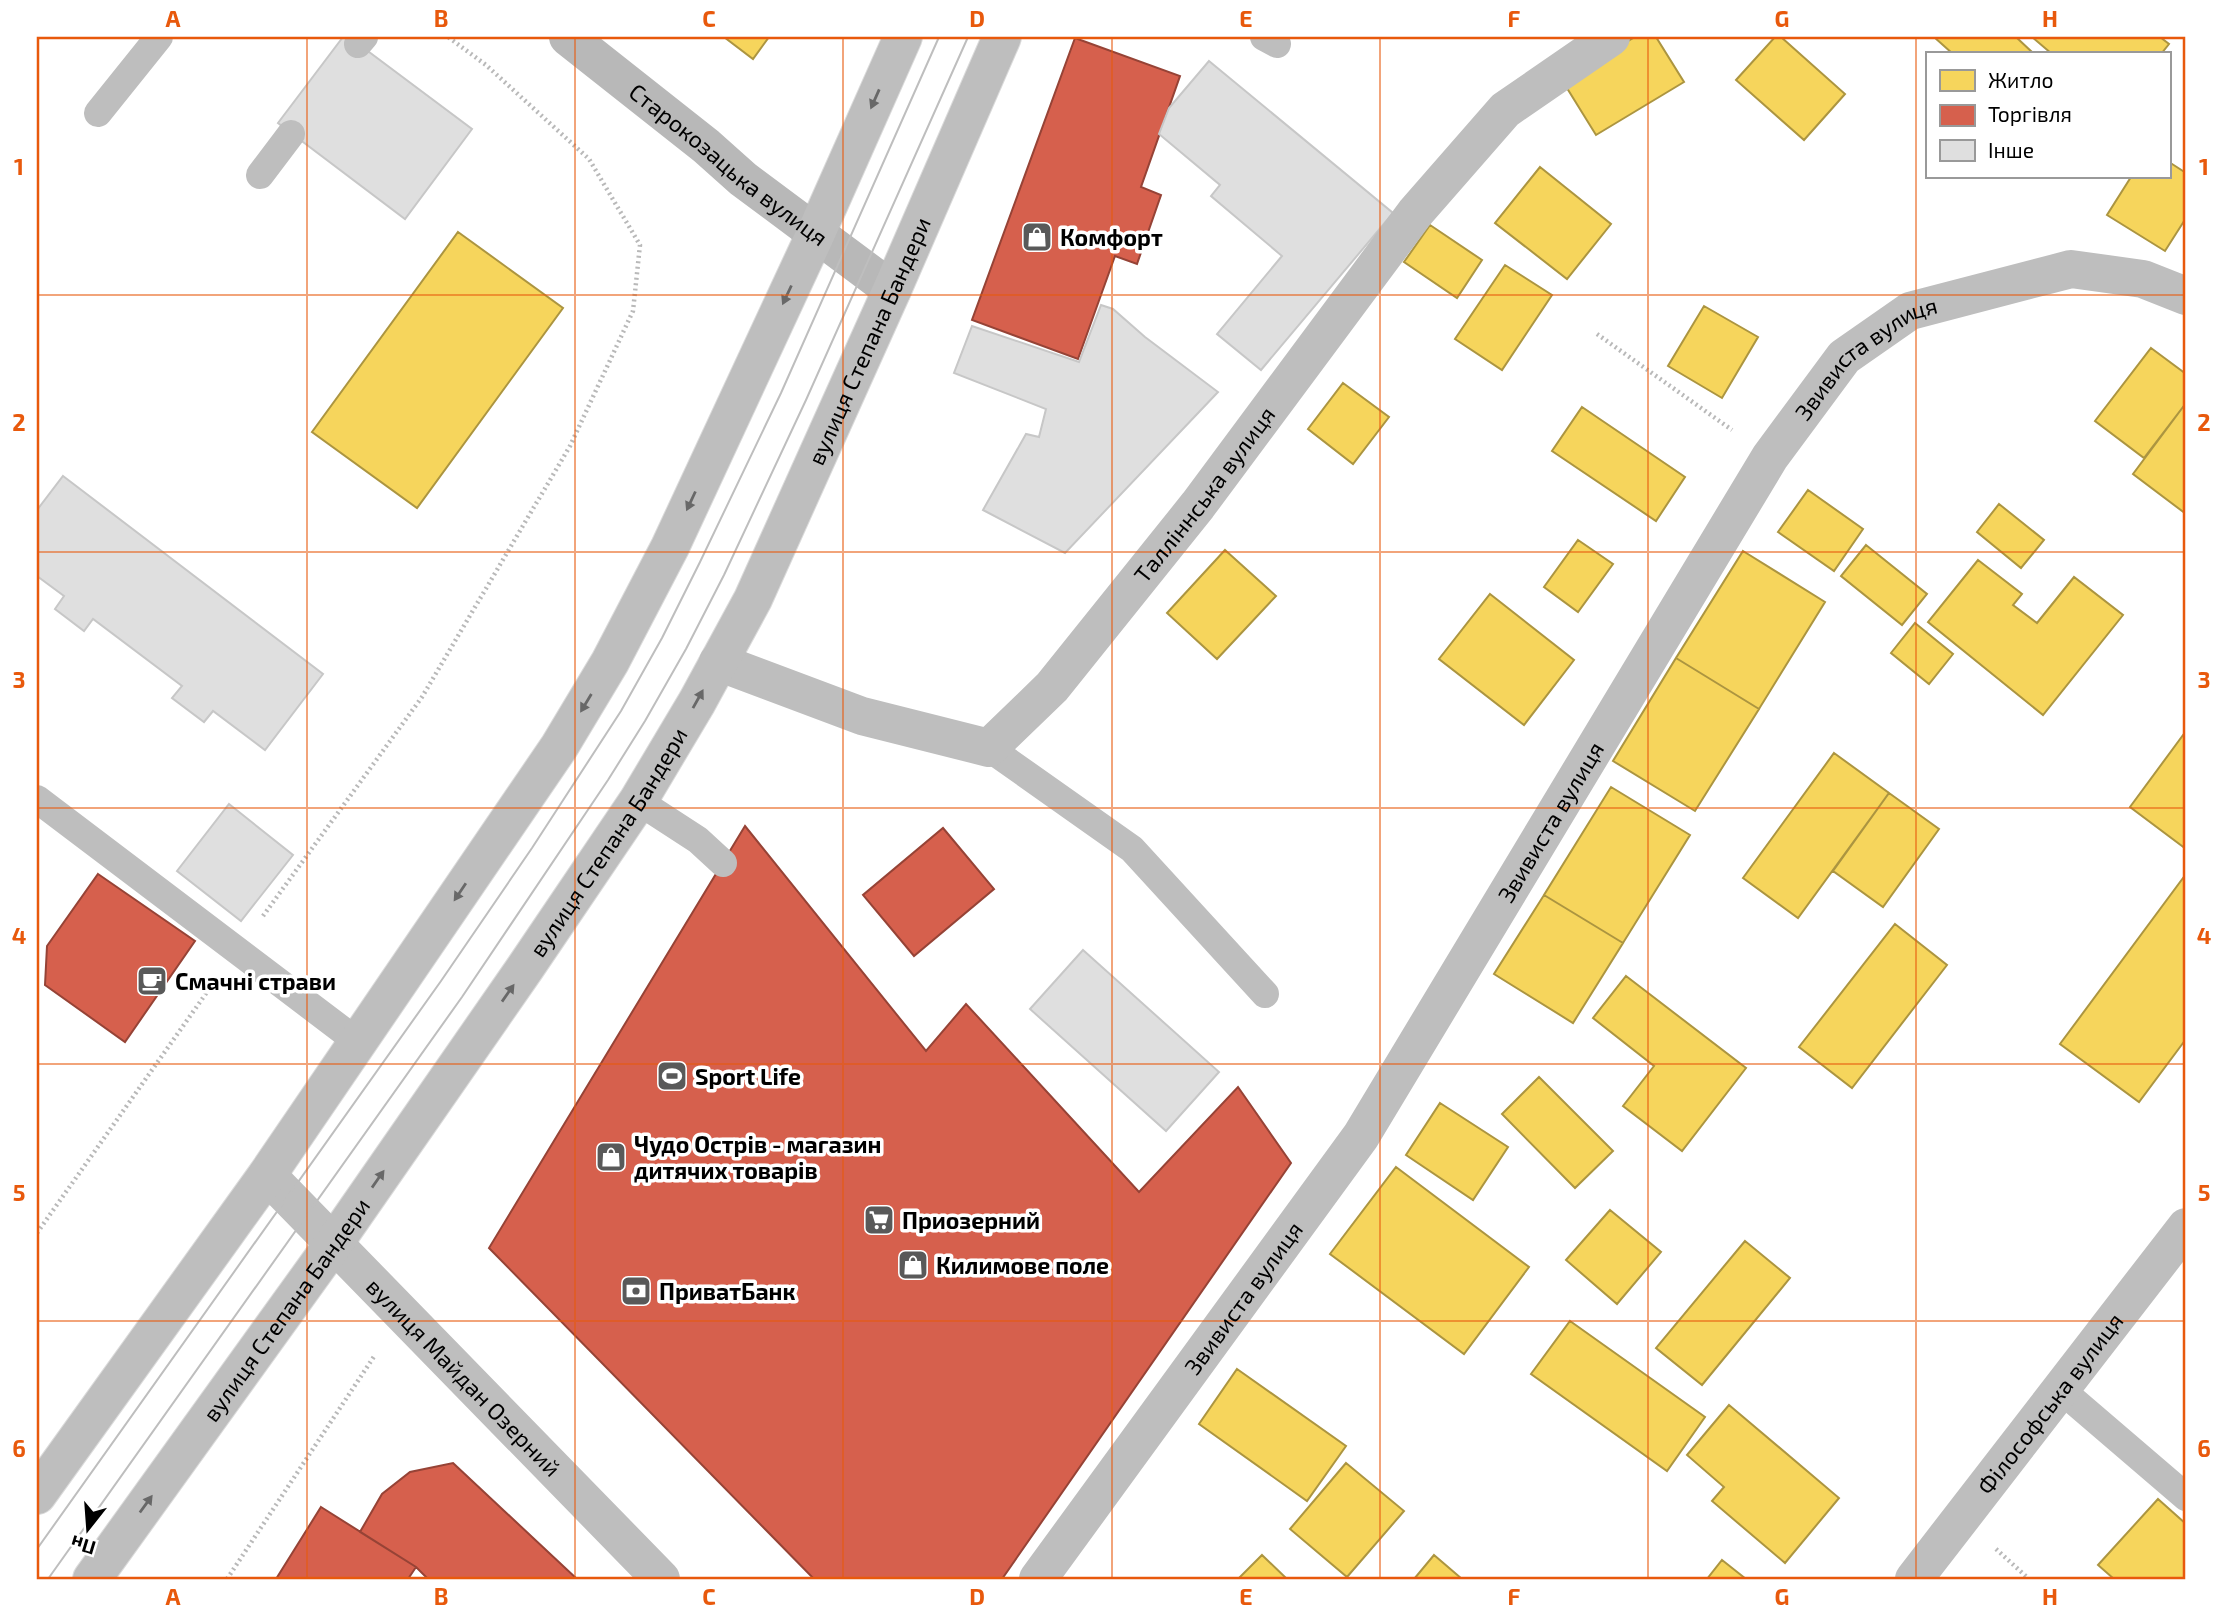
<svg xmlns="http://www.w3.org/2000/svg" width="2223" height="1616" font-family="'Exo 2',sans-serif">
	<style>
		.homes { fill: #f6d55c; stroke: #ac9540; stroke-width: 2 }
		.shops { fill: #d6604d; stroke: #964336; stroke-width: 2 }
		.building { fill: #dfdfdf; stroke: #c7c7c7; stroke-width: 2 }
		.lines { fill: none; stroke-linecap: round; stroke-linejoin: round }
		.primary-casing { stroke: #dbdbdb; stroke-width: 40 }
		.path { stroke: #b9b9b9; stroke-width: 4.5; stroke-dasharray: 2 3.5; stroke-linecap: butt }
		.lane { stroke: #bebebe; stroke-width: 28 }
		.street { stroke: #bebebe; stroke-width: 38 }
		.secondary { stroke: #b8b8b8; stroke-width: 38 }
		.primary { stroke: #bebebe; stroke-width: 38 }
		.tram { stroke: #bebebe; stroke-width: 2 }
		.oneway { fill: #686868 }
		.grid { fill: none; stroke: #e8590c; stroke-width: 2; stroke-opacity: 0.55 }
		.labels { text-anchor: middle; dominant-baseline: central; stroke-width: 7; stroke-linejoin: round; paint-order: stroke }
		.street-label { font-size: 23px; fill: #000; stroke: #fff }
		.poi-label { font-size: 23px; font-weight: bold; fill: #000; stroke: #fff; text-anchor: start }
		.neatline { fill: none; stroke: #e8590c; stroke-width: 2.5 }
		.grid-label { font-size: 23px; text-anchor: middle; font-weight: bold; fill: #e8590c }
	</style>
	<rect width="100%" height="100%" fill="#fff"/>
	<!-- homes -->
	<path class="homes" d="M724,37H769L753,59Z
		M1635,37H1656L1684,82L1596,135L1562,80Z
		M1775,37H1781L1845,94L1804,140L1736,80Z
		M1934,37H2016L2034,54H1953Z
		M2032,37H2160L2169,44L2161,54H2052Z
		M2169,162L2186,173V218L2165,251L2107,215L2131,177H2169Z
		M1540,167L1611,224L1567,279L1495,223Z
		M1430,225L1482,260L1457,298L1404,262Z
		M458,232L563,308L417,508L312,432Z
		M1505,265L1552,295L1502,370L1455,339Z
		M1704,306L1758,337L1722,398L1668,366Z
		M2151,348L2186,374V403L2144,458L2095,421Z
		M1343,383L1389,417L1353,464L1308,429Z
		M2186,403V514L2133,474Z
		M1582,407L1685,477L1656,521L1552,451Z
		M1808,490L1863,529L1834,571L1778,532Z
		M1999,504L2044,540L2021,568L1977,532Z
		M1578,540L1613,564L1578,612L1544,587Z
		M1866,545L1927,594L1902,625L1841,576Z
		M1225,550L1276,596L1217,659L1167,613Z
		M1743,551L1825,602L1759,709L1676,658Z
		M1978,560L2022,594L2013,605L2037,623L2074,577L2123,615L2043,715L1928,622Z
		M1490,594L1574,660L1524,725L1439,659Z
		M1915,623L1953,654L1929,684L1891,653Z
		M1676,658L1759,709L1695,811L1613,761Z
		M2186,731V849L2130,807Z
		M1834,753L1889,793L1798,918L1743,878Z
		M1611,787L1690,835L1623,943L1544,895Z
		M1889,793L1939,829L1883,907L1833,871Z
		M2186,874V1039L2139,1102L2060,1044Z
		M1544,895L1623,943L1573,1023L1494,974Z
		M1895,924L1947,965L1852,1088L1799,1047Z
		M1626,976L1746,1068L1682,1151L1623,1106L1654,1066L1593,1018Z
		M1539,1077L1613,1151L1575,1188L1502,1114Z
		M1440,1103L1508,1147L1473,1200L1406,1155Z
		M1396,1167L1529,1267L1464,1354L1330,1254Z
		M1610,1210L1661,1252L1617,1304L1566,1260Z
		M1745,1241L1790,1278L1702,1385L1656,1348Z
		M1570,1321L1705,1417L1667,1471L1531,1374Z
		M1237,1369L1346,1446L1307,1501L1199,1424Z
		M1729,1405L1839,1498L1785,1563L1712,1501L1724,1487L1687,1455Z
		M1346,1463L1404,1511L1347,1577L1290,1529Z
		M2158,1499L2186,1524V1579H2114L2098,1565Z
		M1262,1555L1287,1579H1238Z
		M1434,1555L1462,1579H1414Z
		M1722,1560L1746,1579H1707Z"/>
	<!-- shops -->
	<path class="shops" d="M1075,38L1180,76L1141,187L1161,195L1137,264L1115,256L1078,359L972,320Z
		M745,826L926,1051L966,1004L1139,1192L1238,1087L1291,1163L1002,1579H814L489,1248Z
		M943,828L994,889L914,956L863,895Z
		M98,874L195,941L125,1042L45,985L47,946Z
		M453,1463L577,1579H428L416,1567L360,1532L382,1494L410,1472Z
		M321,1507L416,1567L408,1579H276Z"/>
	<!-- building -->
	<path class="building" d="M343,37H349L472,129L405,219L278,123Z
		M1209,61L1393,213L1261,370L1217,334L1282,256L1211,196L1220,185L1159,134L1169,108Z
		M1101,305L1113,309L1145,337L1218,392L1065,553L983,510L1026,434L1039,437L1046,409L954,373L972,326L1079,362Z
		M63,476L323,674L265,750L213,711L204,722L172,698L182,686L93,619L84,631L55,609L64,596L37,576V510Z
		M229,804L293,855L241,921L177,871Z
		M1083,950L1219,1072L1166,1131L1030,1009Z"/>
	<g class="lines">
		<!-- primary casing -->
		<g class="primary-casing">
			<g id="primary">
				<path d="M37,1495L267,1175L559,747L610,662L670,547L816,233L903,37"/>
				<path id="s6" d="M92,1579L334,1243L525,968L638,801L697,702L753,599L892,290L1002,37"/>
			</g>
		</g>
		<!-- path -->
		<path class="path" d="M1597,334L1732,430
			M263,916L422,697L570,446L633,311L640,245L589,159L486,65L448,37
			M37,1233L212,985
			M1996,1549L2029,1579
			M227,1579L375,1355"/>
		<!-- lane -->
		<path class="lane" d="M1264,37L1277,44
			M358,44L364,37
			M98,113L159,37
			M260,175L291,134
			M989,748L1132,849L1265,994
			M37,799L358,1042
			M638,801L698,840L723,863
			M2060,1389L2186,1497"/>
		<!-- street -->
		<g class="street">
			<path id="s1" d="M718,662L862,716L989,748L1052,687L1198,505L1415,213L1505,110L1611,37"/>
			<path id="s2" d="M267,1175L661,1579"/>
			<path id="s3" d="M1038,1579L1361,1136L1770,457L1844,357L1910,311L2071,269L2143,279L2186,296"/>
			<path id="s4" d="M1914,1579L2186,1227"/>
		</g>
		<!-- secondary -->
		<path class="secondary" id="s5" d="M568,37L706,146L743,179L892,290"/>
		<!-- primary -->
		<use href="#primary" class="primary"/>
		<!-- tram -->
		<path class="tram" d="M37,1549L441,981L532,848L621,711L662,638L700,562L781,393L939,37
			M48,1579L462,997L608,780L645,721L686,649L724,575L806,400L968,37"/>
	</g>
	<!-- one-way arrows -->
	<defs><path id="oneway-solid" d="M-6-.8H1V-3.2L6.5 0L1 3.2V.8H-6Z" transform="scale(1.75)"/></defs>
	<g class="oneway">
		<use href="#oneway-solid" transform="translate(875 99) rotate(114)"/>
		<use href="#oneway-solid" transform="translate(787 295) rotate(115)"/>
		<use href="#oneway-solid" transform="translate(691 501) rotate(115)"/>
		<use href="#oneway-solid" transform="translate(698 699) rotate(-61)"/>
		<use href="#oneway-solid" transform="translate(586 703) rotate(121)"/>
		<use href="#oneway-solid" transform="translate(460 892) rotate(124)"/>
		<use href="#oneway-solid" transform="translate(508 993) rotate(-55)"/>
		<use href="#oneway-solid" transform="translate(378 1179) rotate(-55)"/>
		<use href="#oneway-solid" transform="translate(146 1504) rotate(-54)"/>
	</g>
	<!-- grid -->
	<path class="grid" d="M307,37V1579M575,37V1579M843,37V1579M1112,37V1579M1380,37V1579M1648,37V1579M1916,37V1579M37,295H2186M37,552H2186M37,808H2186M37,1064H2186M37,1321H2186"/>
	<!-- icons -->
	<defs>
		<g id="shop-square" transform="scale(1.575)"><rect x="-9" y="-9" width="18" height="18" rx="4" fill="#595959" stroke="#fff"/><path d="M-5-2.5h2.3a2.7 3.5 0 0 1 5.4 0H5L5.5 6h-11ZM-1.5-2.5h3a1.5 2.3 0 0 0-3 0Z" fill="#fff"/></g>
		<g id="cafe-square" transform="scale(1.575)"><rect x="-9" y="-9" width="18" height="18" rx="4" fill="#595959" stroke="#fff"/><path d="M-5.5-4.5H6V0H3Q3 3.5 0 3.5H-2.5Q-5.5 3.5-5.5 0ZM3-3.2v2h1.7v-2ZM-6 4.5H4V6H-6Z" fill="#fff"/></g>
		<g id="stadium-square" transform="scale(1.575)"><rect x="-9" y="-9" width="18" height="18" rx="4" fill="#595959" stroke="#fff"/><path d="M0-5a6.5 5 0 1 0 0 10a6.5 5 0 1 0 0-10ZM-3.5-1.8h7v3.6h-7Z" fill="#fff"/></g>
		<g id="supermarket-square" transform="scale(1.575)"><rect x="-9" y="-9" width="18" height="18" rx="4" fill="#595959" stroke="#fff"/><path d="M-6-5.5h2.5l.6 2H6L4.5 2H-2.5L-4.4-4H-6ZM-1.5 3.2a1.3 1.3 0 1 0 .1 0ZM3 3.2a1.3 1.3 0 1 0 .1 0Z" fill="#fff"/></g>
		<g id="bank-square" transform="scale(1.575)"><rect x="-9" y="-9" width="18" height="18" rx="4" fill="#595959" stroke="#fff"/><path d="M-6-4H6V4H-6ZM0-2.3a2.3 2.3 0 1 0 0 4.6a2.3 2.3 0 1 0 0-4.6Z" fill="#fff"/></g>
	</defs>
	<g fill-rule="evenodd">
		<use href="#shop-square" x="1037" y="237"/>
		<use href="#cafe-square" x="152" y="981"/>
		<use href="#stadium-square" x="672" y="1076"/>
		<use href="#shop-square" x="611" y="1157"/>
		<use href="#supermarket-square" x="879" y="1220"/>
		<use href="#shop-square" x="913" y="1265"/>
		<use href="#bank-square" x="636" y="1291"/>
	</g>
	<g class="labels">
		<!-- street labels -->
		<g class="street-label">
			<text stroke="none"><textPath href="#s5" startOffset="205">Старокозацька вулиця</textPath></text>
			<text stroke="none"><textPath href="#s6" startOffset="1466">вулиця Степана Бандери</textPath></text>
			<text stroke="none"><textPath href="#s3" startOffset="1482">Звивиста вулиця</textPath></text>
			<text stroke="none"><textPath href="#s1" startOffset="618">Талліннська вулиця</textPath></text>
			<text stroke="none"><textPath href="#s3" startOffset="915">Звивиста вулиця</textPath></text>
			<text stroke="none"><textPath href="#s6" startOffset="900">вулиця Степана Бандери</textPath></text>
			<text stroke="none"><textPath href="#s3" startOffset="348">Звивиста вулиця</textPath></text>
			<text stroke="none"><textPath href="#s6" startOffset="332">вулиця Степана Бандери</textPath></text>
			<text stroke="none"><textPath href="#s2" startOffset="282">вулиця Майдан Озерний</textPath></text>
			<text stroke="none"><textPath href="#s4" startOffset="222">Філософська вулиця</textPath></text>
		</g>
		<!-- poi labels -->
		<g class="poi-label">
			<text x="1060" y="237">Комфорт</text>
			<text x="175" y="981">Смачні страви</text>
			<text x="695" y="1076">Sport Life</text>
			<text x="634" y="1144">Чудо Острів - магазин<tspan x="634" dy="26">дитячих товарів</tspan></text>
			<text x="902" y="1220">Приозерний</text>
			<text x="936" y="1265">Килимове поле</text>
			<text x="659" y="1291">ПриватБанк</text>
		</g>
	</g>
	<!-- border -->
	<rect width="2223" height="1616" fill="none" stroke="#ffffff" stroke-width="77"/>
	<!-- legend -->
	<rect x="1926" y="52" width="245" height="126" fill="#ffffff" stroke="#999999" stroke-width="2"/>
	<rect x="1940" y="70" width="35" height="21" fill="#f6d55c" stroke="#999999" stroke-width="2"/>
	<text x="1988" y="88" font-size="21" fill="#000000">Житло</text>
	<rect x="1940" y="105" width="35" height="21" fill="#d6604d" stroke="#999999" stroke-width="2"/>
	<text x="1988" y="122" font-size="21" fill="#000000">Торгівля</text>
	<rect x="1940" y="140" width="35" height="21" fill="#dfdfdf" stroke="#999999" stroke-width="2"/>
	<text x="1988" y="158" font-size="21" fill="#000000">Інше</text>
	<!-- north arrow -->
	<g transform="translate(88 1529) rotate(197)" stroke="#ffffff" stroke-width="5" paint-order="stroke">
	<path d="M0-5L12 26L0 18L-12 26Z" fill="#000000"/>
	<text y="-10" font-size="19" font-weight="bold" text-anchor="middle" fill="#000000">Пн</text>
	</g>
	<rect x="38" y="38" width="2146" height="1540" class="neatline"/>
	<g class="grid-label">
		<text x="173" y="27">A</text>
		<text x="441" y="27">B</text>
		<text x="709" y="27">C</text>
		<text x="977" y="27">D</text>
		<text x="1246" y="27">E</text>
		<text x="1514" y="27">F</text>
		<text x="1782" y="27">G</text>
		<text x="2050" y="27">H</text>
		<text x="19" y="175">1</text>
		<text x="2204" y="175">1</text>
		<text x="19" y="431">2</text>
		<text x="2204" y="431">2</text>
		<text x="19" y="688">3</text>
		<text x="2204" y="688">3</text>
		<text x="19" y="944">4</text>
		<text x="2204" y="944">4</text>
		<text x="19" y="1201">5</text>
		<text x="2204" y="1201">5</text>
		<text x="19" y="1457">6</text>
		<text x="2204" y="1457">6</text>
		<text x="173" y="1605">A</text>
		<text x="441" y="1605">B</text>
		<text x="709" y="1605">C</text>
		<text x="977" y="1605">D</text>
		<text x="1246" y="1605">E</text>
		<text x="1514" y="1605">F</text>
		<text x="1782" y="1605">G</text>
		<text x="2050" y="1605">H</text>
	</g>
</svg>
